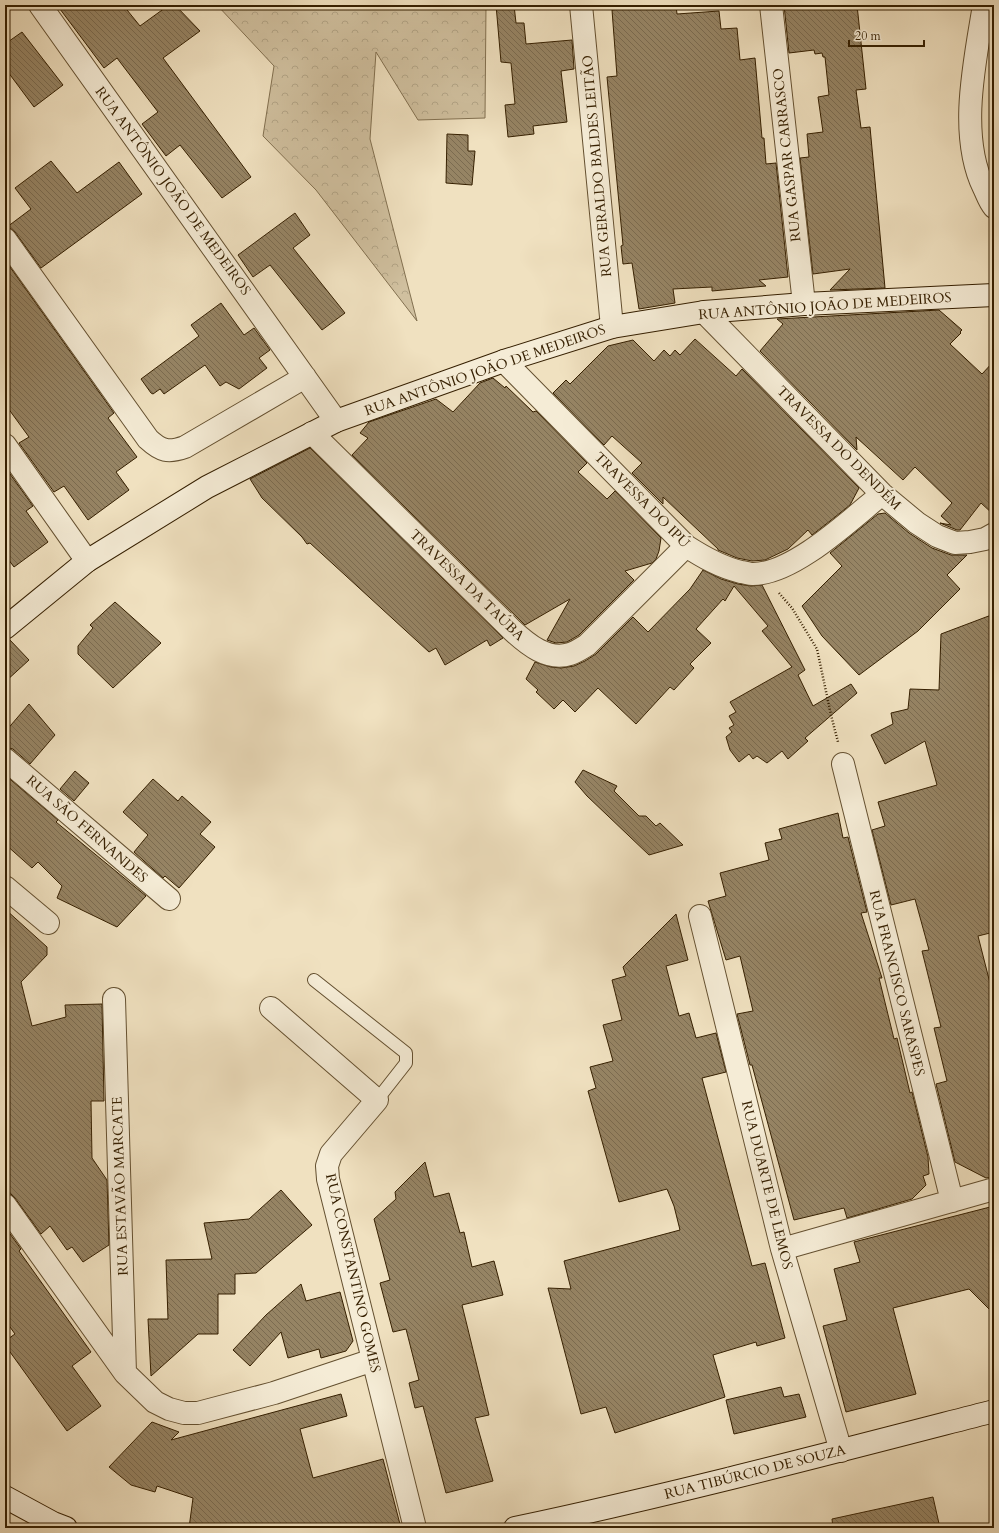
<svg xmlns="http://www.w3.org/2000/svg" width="999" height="1533" font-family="Cardo,serif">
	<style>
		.forest { fill: url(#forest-crowns); stroke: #827050 }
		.building { fill: url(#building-back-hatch); stroke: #351f00 }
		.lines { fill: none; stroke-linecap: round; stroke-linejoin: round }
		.lane-casing { stroke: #645030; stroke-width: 14 }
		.street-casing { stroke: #645030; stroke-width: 24 }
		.secondary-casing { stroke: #351f00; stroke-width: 24 }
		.path { stroke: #351f00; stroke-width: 2.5; stroke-dasharray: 1 2; stroke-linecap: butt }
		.lane { stroke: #f5ecd6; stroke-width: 12 }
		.street { stroke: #f5ecd6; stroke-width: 22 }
		.secondary { stroke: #f5ecd6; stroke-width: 22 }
		.labels { text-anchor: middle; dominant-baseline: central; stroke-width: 4; stroke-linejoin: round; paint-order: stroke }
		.street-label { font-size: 14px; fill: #351f00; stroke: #f5ecd6 }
	</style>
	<defs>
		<pattern id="forest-crowns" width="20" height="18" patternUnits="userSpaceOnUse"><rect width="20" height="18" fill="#d0c09f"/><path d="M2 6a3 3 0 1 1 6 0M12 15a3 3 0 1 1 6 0" fill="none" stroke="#b3a587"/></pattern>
		<pattern id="building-back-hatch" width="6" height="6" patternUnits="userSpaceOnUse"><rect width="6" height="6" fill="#968464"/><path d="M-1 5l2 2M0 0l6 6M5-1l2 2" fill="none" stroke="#7b6b50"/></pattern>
	</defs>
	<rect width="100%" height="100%" fill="#f0e1c0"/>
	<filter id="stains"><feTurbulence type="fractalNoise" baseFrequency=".005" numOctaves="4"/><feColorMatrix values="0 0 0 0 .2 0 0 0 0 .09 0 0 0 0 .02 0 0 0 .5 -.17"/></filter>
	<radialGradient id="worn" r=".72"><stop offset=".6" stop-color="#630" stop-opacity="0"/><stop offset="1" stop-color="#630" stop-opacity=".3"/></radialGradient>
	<!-- forest -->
	<path class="forest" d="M217,5H486L485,118L418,120L376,52L370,139L417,321L316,190L263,136L274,66Z"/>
	<!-- building -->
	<path class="building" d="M57,5H123L140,26L169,5H175L200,31L163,58L251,177L222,198L180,145L166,156L142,124L158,112L117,58L104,68Z
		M496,5H514L516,23H524L526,44L572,40L574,69L561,71L567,122L533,126L534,134L508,137L505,105L515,104L511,63L501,62Z
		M652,5H676L677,14L719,11L721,29L737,28L740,60L755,58L762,138H764L766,164L776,163L788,277L759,280L766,286L712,291V287L673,289L675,303L639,309L632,263L623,264L621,246L623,245L607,77L617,76L612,10Z
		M784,5H857L866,89L856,90L861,128L870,127L885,288L830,290L850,269L813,274L800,158L809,157L807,134L823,132L818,97L829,95L825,57H823L822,53L815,54L814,50L789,53Z
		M22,32L63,85L34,107L5,68V44Z
		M447,134L468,135V151H475L472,185L446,183Z
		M51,161L77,193L119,162L142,194L41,268L15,232L10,228L7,227L31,209L15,188Z
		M295,213L310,235L293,248L345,313L322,330L270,265L253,277L238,255Z
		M5,260L114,413L108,418L137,457L116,472L129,490L88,520L64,486L54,492L19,443L29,437L5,404Z
		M221,303L244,335L254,328L270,350L259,358L267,368L239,389L226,382L220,386L205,365L164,394L160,389L153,394L151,393L141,379L199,336L191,325Z
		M939,310L962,330L960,332L961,333L950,344L982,374L994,361V515L981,503L960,530H957L940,523L951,525L941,516L952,503L915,467L903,480L856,437L857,450L760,351L783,324L777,319Z
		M695,339L736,376L742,369L859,488L850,505L830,521L812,535L808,530L788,549L765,560L752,561L737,558L718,550V549L663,497V504L632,473L642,463L612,436L604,445L553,393L566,380L570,384L608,346L633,340L654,361L664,350L670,356L675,350L680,355Z
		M493,378L505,388L506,386L533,412L536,411L587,463L578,472L607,499L615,491L661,538L659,551L656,559L652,563L625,571L634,580L579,635L567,642L556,643L547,640L570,599L525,625L352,455L368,438L360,433L369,422L436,399L453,412L480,383Z
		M310,448L503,638L490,646L487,640L445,665L436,648L429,652L310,543L307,544L302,537L262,498L250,479Z
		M5,467L33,506L26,511L48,542L14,567L5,555Z
		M885,513L909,533L932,548L951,555H967L947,575L960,589L918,631L859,675L822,636L802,606L842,566L830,553L878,514Z
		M703,570L721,579L738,584L751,586L762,585L805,670L798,675L813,706L851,684L857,693L805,738L808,741L788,759L782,751L767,763L757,756L753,759L749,754L739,762L730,750L726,737L732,732L729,728L734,725L729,716L736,712L730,702L792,667L762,631L768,626L734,586L725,601L723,599L696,629L711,643L690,664L694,668L674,690L670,687L636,724L598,688L575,712L563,700L554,709L536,692L538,690L526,679L535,662L551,667L561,668L574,666L585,661L596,654L633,617L648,632L690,589Z
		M115,602L161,643L113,688L78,654V646L93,628L90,625Z
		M994,614V706L989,705L994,728V932L978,936L991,987L994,986V1177L986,1178L955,1162L936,1084L947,1081L934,1028L941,1027L922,951L929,950L915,899L891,905L872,830L885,826L878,802L937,785L925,741L885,764L871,735L893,724L891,713L908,709L910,689L939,690L941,634Z
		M9,639L29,660L5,682V640Z
		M29,704L55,735L30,764L13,749L5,747V732Z
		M583,770L617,786L614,791L639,816H646L656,826L660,823L683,845L649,855L587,796L575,782Z
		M75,771L89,783L74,801L60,789Z
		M5,775L58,820L56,822L146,896L117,927L57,898L62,886L38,862L32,868L5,844Z
		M153,779L178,801L182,796L211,822L200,834L215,847L179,888L165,876L163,878L134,852L148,835L123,812Z
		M838,813L843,838L848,837L867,912L861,913L882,978H879L894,1039L897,1038L910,1093L912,1092L928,1157L929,1174L923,1176L926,1185L912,1199L847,1218L844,1208L794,1220L752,1065H750L737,1014L753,1011L740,956L726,960L708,901L726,896L720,873L769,860L765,843L782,839L779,829Z
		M5,909L47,947V955L21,982L32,1026L66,1017L65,1005L102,1004L104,1101H91L92,1158L107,1180L109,1245L83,1262L72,1247L67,1250L50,1226L41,1234L15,1198L11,1194L5,1193Z
		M676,914L688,960L666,966L679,1016L689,1013L696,1038L716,1033L726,1072L702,1078L752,1266L765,1263L785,1338L757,1346L756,1342L713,1355L725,1397L615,1433L606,1407L581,1414L548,1288L571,1289L564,1261L680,1230L674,1206L667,1189L619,1202L588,1091L596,1088L590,1067L613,1061L603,1025L622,1020L612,980L626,976L623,967Z
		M425,1162L434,1197L449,1193L460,1233L464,1232L472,1267L494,1261L503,1295L462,1305L489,1415L475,1418L493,1481L446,1493L423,1406L415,1408L409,1383L419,1380L406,1329L393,1332L380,1283L390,1280L374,1219L396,1199L395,1192Z
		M281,1190L312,1225L256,1273L235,1274V1294H218V1334H198L151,1376L148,1319H168L166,1260L212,1259L204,1223L249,1219Z
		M994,1206V1314L969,1289L893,1308L916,1394L846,1412L823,1326L847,1320L834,1269L860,1262L854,1242Z
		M5,1227L21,1249L19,1251L91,1352L72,1366L101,1406L67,1431L5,1345V1341L15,1334L5,1320Z
		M301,1284L306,1301L340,1292L353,1341L346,1351L321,1358L319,1349L288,1358L281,1332L250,1366L233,1350L266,1315Z
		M781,1387L784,1397L799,1394L806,1417L734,1434L726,1400Z
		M341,1394L347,1416L300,1429L313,1478L383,1459L401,1528H189L193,1498L157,1486L155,1492L131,1485L109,1467L152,1422L179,1432L171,1440Z
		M933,1497L940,1528H833L832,1519Z"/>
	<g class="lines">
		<!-- lane casing -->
		<g class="lane-casing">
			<path id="lane" d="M314,980L406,1053V1063L377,1100"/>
		</g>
		<!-- street casing -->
		<g class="street-casing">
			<path id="street" d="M40,5L336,421
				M581,5L612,327
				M771,5L804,304
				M984,5C975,61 958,135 984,188C987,194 989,201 994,207
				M5,239L148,439C161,451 168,453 185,447L305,377
				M704,312L882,494L917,523L937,536L955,543L970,542L985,539L994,534
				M504,361L686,546C703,557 720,567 741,572C744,572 749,574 752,574C793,575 851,519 882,494
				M312,433L512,630C528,645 548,661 570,654C576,652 582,648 587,645L686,546
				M5,445L87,561
				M5,759L169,899
				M843,764L952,1201
				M5,887L48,923
				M700,916L782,1249L841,1451
				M114,999L125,1373
				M271,1008L377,1100L331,1154L327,1166L328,1179L415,1528
				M5,1205L125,1373L155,1402L169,1409L184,1413H198L274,1393L373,1360
				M782,1249L994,1189"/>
		</g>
		<!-- secondary casing -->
		<g class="secondary-casing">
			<path id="secondary" d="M5,628L87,561L207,487L336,421L504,361L612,327L704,312L804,304L994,295
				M5,1497L53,1523L66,1528
				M515,1528C676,1494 835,1452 994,1411"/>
		</g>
		<!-- path -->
		<path class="path" d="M605,6L619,5
			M991,319L994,332
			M779,593L792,608L817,649L831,715L838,742"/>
		<!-- lane -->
		<use href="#lane" class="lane"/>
		<!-- street -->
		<use href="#street" class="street"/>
		<!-- secondary -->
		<use href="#secondary" class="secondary"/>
	</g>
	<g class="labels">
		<!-- street labels -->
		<g class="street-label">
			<text transform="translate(787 155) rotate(-96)">RUA GASPAR CARRASCO</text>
			<text transform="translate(597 166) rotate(-95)">RUA GERALDO BALDES LEITÃO</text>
			<text transform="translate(173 191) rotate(54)">RUA ANTÔNIO JOÃO DE MEDEIROS</text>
			<text transform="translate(825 306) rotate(-4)">RUA ANTÔNIO JOÃO DE MEDEIROS</text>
			<text transform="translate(485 370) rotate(-19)">RUA ANTÔNIO JOÃO DE MEDEIROS</text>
			<text transform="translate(839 448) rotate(45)">TRAVESSA DO DENDÉM</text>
			<text transform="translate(642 500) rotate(45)">TRAVESSA DO IPÚ</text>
			<text transform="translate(467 585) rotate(44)">TRAVESSA DA TAÚBA</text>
			<text transform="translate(87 829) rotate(41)">RUA SÃO FERNANDES</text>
			<text transform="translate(897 983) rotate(76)">RUA FRANCISCO SARASPES</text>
			<text transform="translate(767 1185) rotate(76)">RUA DUARTE DE LEMOS</text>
			<text transform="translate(120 1186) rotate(-92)">RUA ESTAVÃO MARCATE</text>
			<text transform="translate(353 1273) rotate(77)">RUA CONSTANTINO GOMES</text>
			<text transform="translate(755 1472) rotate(-14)">RUA TIBÚRCIO DE SOUZA</text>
		</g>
	</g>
	<!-- margin -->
	<rect width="999" height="1533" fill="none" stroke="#f0e1c0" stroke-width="20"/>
	<rect x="6" y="6" width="987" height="1521" fill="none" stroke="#351f00" stroke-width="2"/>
	<rect x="10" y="10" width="979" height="1513" fill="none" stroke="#351f00"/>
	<!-- scale -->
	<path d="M849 40v6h75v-6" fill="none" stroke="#351f00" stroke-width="2"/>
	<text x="855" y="40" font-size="12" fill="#351f00" stroke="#f5ecd6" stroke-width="3" paint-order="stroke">20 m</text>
	<rect width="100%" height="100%" filter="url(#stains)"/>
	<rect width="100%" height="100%" fill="url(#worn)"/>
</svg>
